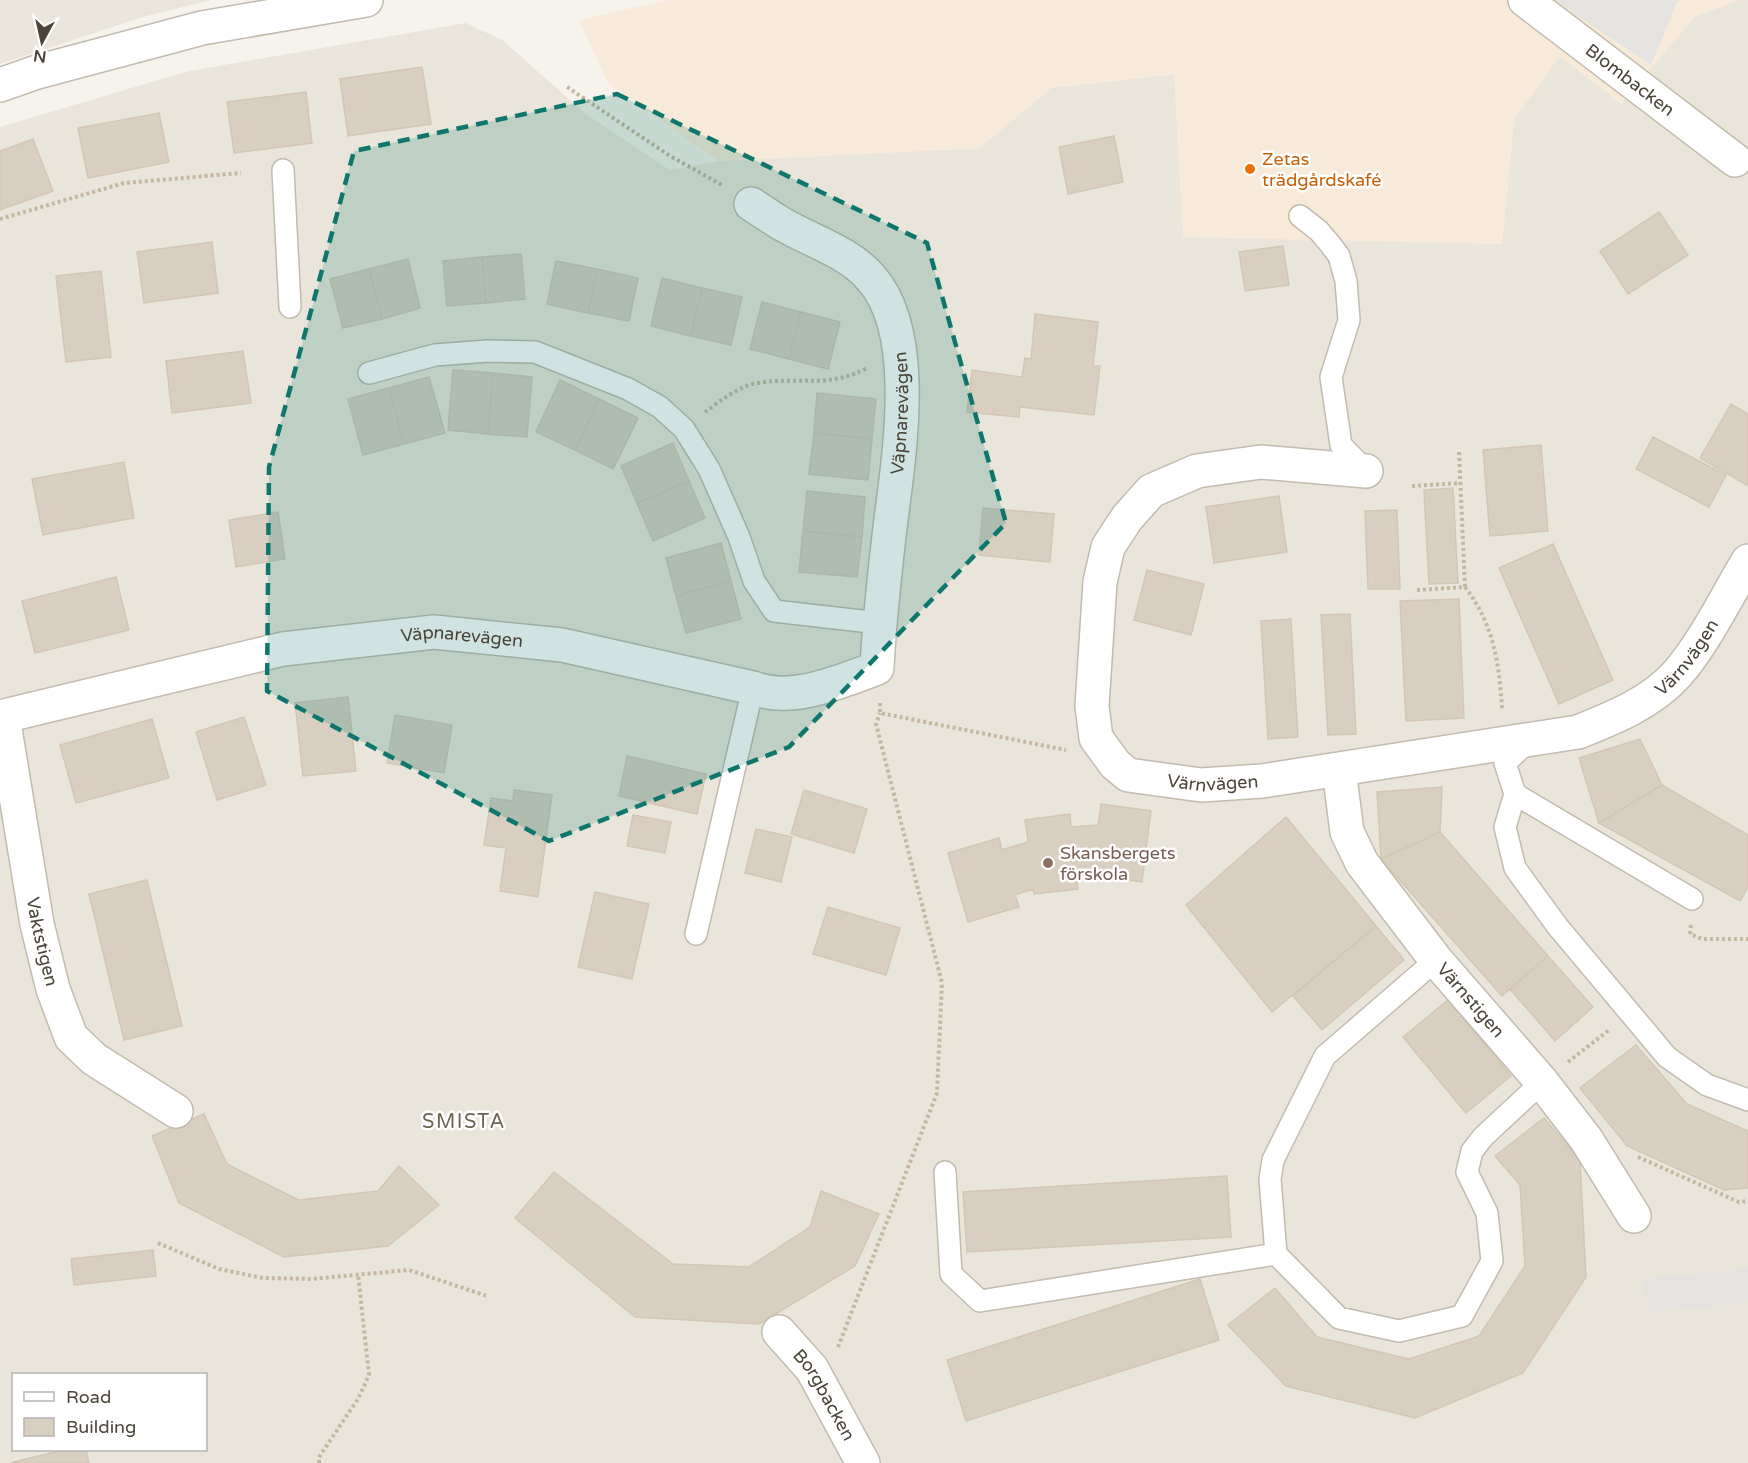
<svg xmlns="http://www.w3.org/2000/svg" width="1748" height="1463" font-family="'Varela Round',sans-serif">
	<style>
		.residential { fill: #eae5da; fill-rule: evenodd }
		.commercial { fill: #f7ead8 }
		.parking { fill: #e5e3e0 }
		.building { fill: #d8cfc1; stroke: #d3c7b4; stroke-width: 1.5 }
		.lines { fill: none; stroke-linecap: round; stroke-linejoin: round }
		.lane-casing { stroke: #c2bbae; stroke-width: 24 }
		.street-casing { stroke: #c2bbae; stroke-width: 36 }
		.path { stroke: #c4b79f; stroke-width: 4; stroke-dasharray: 3 3; stroke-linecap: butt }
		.lane { stroke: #fff; stroke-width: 21 }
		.street { stroke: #fff; stroke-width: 33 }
		.marked { fill: #0f766e; fill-opacity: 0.2; stroke: #0f766e; stroke-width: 4.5; stroke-dasharray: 12 8; stroke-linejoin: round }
		.food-dot { fill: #e8710a; stroke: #fff; stroke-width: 2 }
		.education-dot { fill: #8d6e63; stroke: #fff; stroke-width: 2 }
		.labels { text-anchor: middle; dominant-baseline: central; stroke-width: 5; stroke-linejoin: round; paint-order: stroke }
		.street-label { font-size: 18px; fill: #4b4439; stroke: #fff }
		.food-label { font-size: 18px; fill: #c56008; stroke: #fff; text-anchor: start }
		.education-label { font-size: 18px; fill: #785e54; stroke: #fff; text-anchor: start }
		.neighbourhood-label { font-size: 20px; letter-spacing: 1.5px; fill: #6e6250; stroke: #fff }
	</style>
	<rect width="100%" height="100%" fill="#f6f3ec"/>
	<!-- residential -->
	<path class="residential" d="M0,0H211L143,17L0,64Z
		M1739,0H1748V1463H0V127L189,71L466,23L502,40L586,114L670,170L719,161L979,148L1051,88L1175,74L1502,244L1514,119L1560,55L1621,104L1694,17ZM14,1374H206V1450H14Z"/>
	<!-- commercial -->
	<path class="commercial" d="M668,0H1739L1694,17L1621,104L1560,56L1514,119L1502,244L1183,237L1174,74L1051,88L979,148L719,161L608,83L579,20Z"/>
	<!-- parking -->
	<path class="parking" d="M1555,0H1682L1677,2L1651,65Z
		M1748,1269V1302L1648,1313L1643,1279Z"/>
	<!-- building -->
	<path class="building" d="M422,67L431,124L348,136L340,79Z
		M306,92L312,143L234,153L227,102Z
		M159,113L169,162L88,178L78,128Z
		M1114,136L1123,182L1068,194L1059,147Z
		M33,139L53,191L0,210V151Z
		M1659,212L1688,255L1628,294L1600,251Z
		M212,242L218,293L144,303L137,252Z
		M1283,246L1289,285L1245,291L1239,252Z
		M521,254L525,299L486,303L482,257Z
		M482,257L486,303L447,306L443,261Z
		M408,259L420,308L382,319L369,269Z
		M556,261L597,269L588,313L547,304Z
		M369,269L382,319L343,328L330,279Z
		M597,269L638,278L629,321L588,313Z
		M101,271L111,357L66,362L56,276Z
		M662,278L702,288L691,336L651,326Z
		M702,288L742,297L731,345L691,336Z
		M762,302L801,312L789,359L750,349Z
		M801,312L840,322L828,369L789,359Z
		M1035,314L1098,322L1093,366H1100L1094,415L1020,407L1019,417L967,412L972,370L1022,377L1025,358L1031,359Z
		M243,351L251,403L172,413L166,361Z
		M453,370L493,373L488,434L448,430Z
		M493,373L532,377L527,437L488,434Z
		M429,377L445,433L404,444L389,388Z
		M560,380L599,399L575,450L536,432Z
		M389,388L404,444L363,455L348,399Z
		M817,393L876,399L872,439L814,433Z
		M599,399L638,418L613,469L575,450Z
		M1731,404L1748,414V486L1700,458Z
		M814,433L872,439L868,480L809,474Z
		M1653,437L1726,475L1709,507L1636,469Z
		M673,443L689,481L637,503L621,466Z
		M1541,445L1548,531L1490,536L1483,450Z
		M124,462L134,518L43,535L32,479Z
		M689,481L705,518L653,541L637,503Z
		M1453,488L1458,583L1429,584L1424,490Z
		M807,491L865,497L862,537L803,531Z
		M1279,496L1287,552L1214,563L1206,507Z
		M983,508L1054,514L1050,562L979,555Z
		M1397,510L1400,589H1368L1365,511Z
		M278,512L285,559L236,567L229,520Z
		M803,531L862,537L857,577L799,572Z
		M721,543L731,581L676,596L666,558Z
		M1553,544L1613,680L1559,704L1499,568Z
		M1147,570L1204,584L1191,635L1134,620Z
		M116,577L129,630L35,653L22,601Z
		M731,581L741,619L686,633L676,596Z
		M1459,599L1464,718L1406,721L1400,601Z
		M1350,614L1356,734L1328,735L1321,615Z
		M1291,619L1298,737L1268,739L1261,621Z
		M348,697L356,771L303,776L295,703Z
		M395,715L452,725L444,773L387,763Z
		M244,717L266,785L217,800L196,732Z
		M152,719L169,778L76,803L60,745Z
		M1640,739L1662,785L1599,823L1579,758Z
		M627,756L706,774L697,814L619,796Z
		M1662,785L1748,835V887L1740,901L1599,823Z
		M1442,787L1440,832L1381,859L1377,792Z
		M514,790L552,795L538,897L500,891L506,848L484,845L491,798L513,801Z
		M804,790L867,809L854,853L791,834Z
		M1101,804L1151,811L1142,882L1091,875L1092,873L1076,874L1078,889L1034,894L1033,889L1015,895L1019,907L968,922L948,853L999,838L1002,850L1028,842L1025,820L1070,814L1071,827L1098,825Z
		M633,815L671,822L665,853L627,846Z
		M1286,817L1376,926L1272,1012L1186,905Z
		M756,829L792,837L781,882L745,873Z
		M1440,832L1548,956L1502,996L1381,859Z
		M147,880L182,1026L124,1040L89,894Z
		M595,892L649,904L632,979L578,967Z
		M828,907L900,928L886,975L813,954Z
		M1376,926L1404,960L1322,1030L1293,996Z
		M1548,956L1593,1007L1555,1041L1510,989Z
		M1448,1000L1511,1076L1466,1113L1403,1037Z
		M1636,1045L1687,1104L1748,1131V1188L1724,1190L1627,1146L1580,1088Z
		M204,1114L227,1164L299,1200L378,1191L399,1166L439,1205L388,1246L284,1257L179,1203L152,1136Z
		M1544,1118L1580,1160L1586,1277L1523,1373L1415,1418L1286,1386L1228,1325L1275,1288L1317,1337L1409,1359L1479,1336L1525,1266L1520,1185L1495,1156Z
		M554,1172L673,1264L749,1267L810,1227L821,1191L879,1214L855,1266L759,1324L635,1317L515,1218Z
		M1227,1176L1231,1237L967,1252L963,1192Z
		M153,1250L156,1276L74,1285L71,1259Z
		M1200,1279L1219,1340L966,1421L947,1360Z
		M63,1450H86L89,1463H10Z"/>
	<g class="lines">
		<!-- lane casing -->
		<g class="lane-casing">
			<path id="lane" d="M283,170L290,307
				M1300,216L1319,231L1330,244L1339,256L1346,281L1349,320L1331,377L1341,445L1366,471
				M369,373L435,355L487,351L535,352L628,389L660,407L684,429L709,469L739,537L754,581L774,611L879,623
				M1530,740L1505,763L1515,794L1692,899
				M1515,794L1505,827L1515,868L1558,927L1667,1057L1707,1085L1748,1100
				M696,934L753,688
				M1436,960L1325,1056L1273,1160L1270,1179L1276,1254L1339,1318L1399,1331L1462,1316L1492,1261L1487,1213L1467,1172L1472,1151L1483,1137L1542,1082
				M945,1172L951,1274L980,1301L1276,1254"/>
		</g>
		<!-- street casing -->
		<g class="street-casing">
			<g id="street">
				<path id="s1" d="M1525,0L1735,160"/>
				<path d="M0,85L37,72L202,28L366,0"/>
				<path id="s2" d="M1366,471L1261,462L1197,471L1151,491L1127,518L1108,547L1100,582L1092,706L1096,738L1115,764L1128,775L1201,785L1262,781L1578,732C1613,718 1651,703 1677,674C1703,645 1727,596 1748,561"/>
				<path id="s3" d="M0,717L283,649L434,632L562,645L753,688C792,703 839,682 877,668C879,624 884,580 889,536C897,466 922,335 871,278C849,252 811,241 782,224C771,218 761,210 751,204"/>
				<path id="s4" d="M3,717L37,924L53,989L71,1037L94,1059L176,1111"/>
				<path id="s5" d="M1339,770L1347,832L1362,863L1436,960L1542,1082L1586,1139L1634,1216"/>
				<path id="s6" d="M779,1332L812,1369L863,1463"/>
			</g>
		</g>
		<!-- path -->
		<path class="path" d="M567,87L670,156L724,186
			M0,219L124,183L241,173
			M705,412C720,401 739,386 758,383C799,376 828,389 867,368
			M1459,452L1465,587
			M1412,486L1460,483
			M1417,590L1465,587C1494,625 1499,662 1502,709
			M880,703V713L1066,750
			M1691,925L1690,934L1702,939H1748
			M1568,1062L1609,1030
			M1638,1157L1739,1202L1748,1201
			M158,1243L219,1269L263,1278L311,1279L409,1270L487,1296
			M838,1347L937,1093L942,983L876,724L880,713
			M319,1463V1457L358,1399L369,1375L358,1274"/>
		<!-- lane -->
		<use href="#lane" class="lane"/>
		<!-- street -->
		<use href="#street" class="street"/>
	</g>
	<!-- marked area -->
	<path class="marked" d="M617,94L927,243L1006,523L789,747L549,841L267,691L269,467L354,151Z"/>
	<!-- markers -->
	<circle class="food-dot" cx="1250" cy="169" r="6"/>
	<circle class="education-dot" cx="1048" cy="863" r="6"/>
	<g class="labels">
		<!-- street labels -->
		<g class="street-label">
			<text stroke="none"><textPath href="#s1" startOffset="132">Blombacken</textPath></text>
			<text stroke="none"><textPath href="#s3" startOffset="1152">Väpnarevägen</textPath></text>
			<text stroke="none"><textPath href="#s3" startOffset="471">Väpnarevägen</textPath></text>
			<text stroke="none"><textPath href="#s2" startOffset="1122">Värnvägen</textPath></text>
			<text stroke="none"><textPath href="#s2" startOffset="618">Värnvägen</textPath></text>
			<text stroke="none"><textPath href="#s4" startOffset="228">Vaktstigen</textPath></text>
			<text stroke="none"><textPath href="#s5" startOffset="272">Värnstigen</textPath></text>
			<text stroke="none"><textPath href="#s6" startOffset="78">Borgbacken</textPath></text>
		</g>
		<!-- food labels -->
		<g class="food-label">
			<text x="1262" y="159">Zetas<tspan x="1262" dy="21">trädgårdskafé</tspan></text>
		</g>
		<!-- education labels -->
		<g class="education-label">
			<text x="1060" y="853">Skansbergets<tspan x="1060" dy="21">förskola</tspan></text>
		</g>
		<!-- neighbourhood labels -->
		<g class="neighbourhood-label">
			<text x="464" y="1122">SMISTA</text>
		</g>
	</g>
	<!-- legend -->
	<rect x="12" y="1373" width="195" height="78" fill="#ffffff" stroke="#b7b4b0" stroke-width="1.5"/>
	<rect x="24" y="1392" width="30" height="9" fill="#ffffff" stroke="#b7b4b0" stroke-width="1.5"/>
	<text x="66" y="1403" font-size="18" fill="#4b4439">Road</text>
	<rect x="24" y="1418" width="30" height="18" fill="#d8cfc1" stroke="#b7b4b0" stroke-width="1.5"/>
	<text x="66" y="1433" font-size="18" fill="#4b4439">Building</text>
	<!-- north arrow -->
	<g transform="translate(42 42) rotate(188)" stroke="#ffffff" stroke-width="4.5" paint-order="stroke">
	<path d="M0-4.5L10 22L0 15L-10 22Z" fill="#4b4439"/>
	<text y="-9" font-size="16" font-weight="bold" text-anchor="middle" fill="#4b4439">N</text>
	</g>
</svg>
